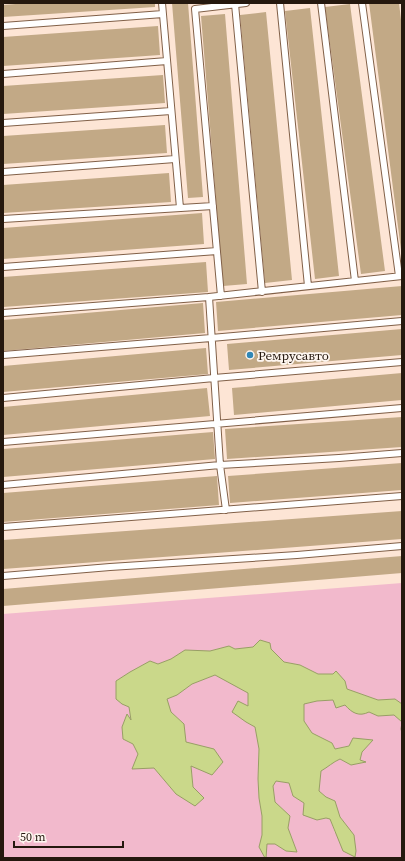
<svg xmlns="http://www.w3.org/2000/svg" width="405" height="861" font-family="'Source Serif 4',serif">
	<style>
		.green { fill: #f2b9cc }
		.water { fill: #cad88a; stroke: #989e65 }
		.building { fill: #c2a986 }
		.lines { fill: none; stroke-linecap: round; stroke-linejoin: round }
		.service-casing { stroke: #816048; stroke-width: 8 }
		.service { stroke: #fff; stroke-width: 6 }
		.poi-dot { fill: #3087b6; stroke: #fef6f0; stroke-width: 1.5 }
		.labels { text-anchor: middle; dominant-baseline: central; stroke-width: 3.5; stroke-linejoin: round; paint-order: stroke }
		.poi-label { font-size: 13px; fill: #25180e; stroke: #fef6f0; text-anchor: start }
	</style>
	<rect width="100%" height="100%" fill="#fde5d5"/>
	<!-- green -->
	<path class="green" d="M402,583V704L395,699L378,700L347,689L345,681L333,674H318L300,665L284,662L271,649L253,647L235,649L229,646L210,651L186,650L171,659L158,664L150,661L130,672L116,681L122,704L129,707L131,721L127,714L122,727L123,739L133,744L138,754L154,768L176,794L193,787L191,766L214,749L185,742L184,724L171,712L167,699L177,695L192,684L215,675L248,692V707L246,722L255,727L259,749L258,779L259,798L262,816V835L259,847L265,858H3V614Z
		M333,700L345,705L369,712L378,716L394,715L402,721L401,729L402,733V858H266V844H275L286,851L297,852L288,828L290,816L275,802L273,786L276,781L289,783L293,796L304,803L317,820L326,818L330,819L335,833L348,827L340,817L335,801L326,797L319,791L321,770C328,767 333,762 340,759L351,765L365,762L360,760L362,752L372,740L335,749L332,743L312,733L304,721V704L317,701Z"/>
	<!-- water -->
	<path class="water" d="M260,640L270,643L271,649L284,662L300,665L318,674H333L336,671L345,681L347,689L378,700L395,699L402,704V733L401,729L402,722L394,715L378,716L369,712C359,717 352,713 345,705L336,708L333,700L317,701L304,704V721L312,733L332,743L335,749L349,746L353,738L373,740L362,752L360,760L366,762L351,765L340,759C333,762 328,767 321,771L319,791L326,797L335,801L340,817L354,835L356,851L355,857L343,851L330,819L326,818L317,820L303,815L304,803L293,796L289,783L276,781L273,786L275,802L290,816L288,828L297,852L286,851L275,844H267L266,858H265L259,847L262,835V816L259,798L258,779L259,749L255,727L246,722L232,712L238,701L248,706V693L215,675L192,684L177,695L167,699L171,712L184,724L186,742L214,749L223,762L212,775L191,766L193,787L204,798L195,806L176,794L154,768L132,769L138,754L133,744L123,739L122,727L127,714L131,720L129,707L122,704L116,699V681L130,672L150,661L158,664L171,659L185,650L210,651L229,646L235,649L253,647Z"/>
	<!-- building -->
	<path class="building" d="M28,3H155V7L3,17V5Z
		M172,3H188L203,197L188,198Z
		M369,3H399L402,28V250H401Z
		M350,4L385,271L361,274L325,7Z
		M310,8L339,276L315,279L285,11Z
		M266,12L292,280L265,283L240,15Z
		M225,14L247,284L223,286L201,16Z
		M158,26L160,55L3,66V37Z
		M163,75L165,103L3,114V86Z
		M165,125L167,153L3,164V136Z
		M169,173L171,202L3,213V185Z
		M202,213L204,244L3,259V228Z
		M206,262L208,292L3,307V277Z
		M402,286V315L218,331L216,302Z
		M203,303L205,333L3,351V320Z
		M402,329V355L229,370L227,344Z
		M206,348L208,374L3,392V366Z
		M402,373V400L234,415L232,388Z
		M207,388L210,416L3,435V407Z
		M402,417V447L227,459L225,429Z
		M213,432L215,459L3,477V449Z
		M402,463V490L230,503L228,476Z
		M217,476L219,505L3,522V493Z
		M402,511V539L3,569V540Z
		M402,556V573L3,606V589Z"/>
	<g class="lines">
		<!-- service casing -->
		<g class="service-casing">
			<path id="service" d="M162,3L180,208
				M280,3L308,286
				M321,3L355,281
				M362,3L399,276
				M235,4L262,292
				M3,26L163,14
				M3,74L167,61
				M3,123L171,111
				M3,172L175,159
				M3,219L213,206
				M3,267L217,251
				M221,296L195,9L246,3
				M209,297L402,276
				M3,313L209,297L220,465L226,510
				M3,355L211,338L402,321
				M3,398L214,378L402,362
				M3,442L402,408
				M3,485L220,465L339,458L402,453
				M3,527L402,496
				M3,576L110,567L297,555L402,546"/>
		</g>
		<!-- service -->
		<use href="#service" class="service"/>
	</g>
	<!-- markers -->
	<circle class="poi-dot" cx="250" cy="355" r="4"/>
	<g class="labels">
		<!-- poi labels -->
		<g class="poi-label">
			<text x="258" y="355">Ремрусавто</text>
		</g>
	</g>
	<!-- border -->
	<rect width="405" height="861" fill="none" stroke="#25180e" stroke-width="8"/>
	<!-- scale -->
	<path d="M14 841v6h109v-6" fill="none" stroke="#25180e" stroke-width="2"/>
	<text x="20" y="841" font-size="12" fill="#25180e" stroke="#fef6f0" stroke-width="3" paint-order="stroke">50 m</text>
</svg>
